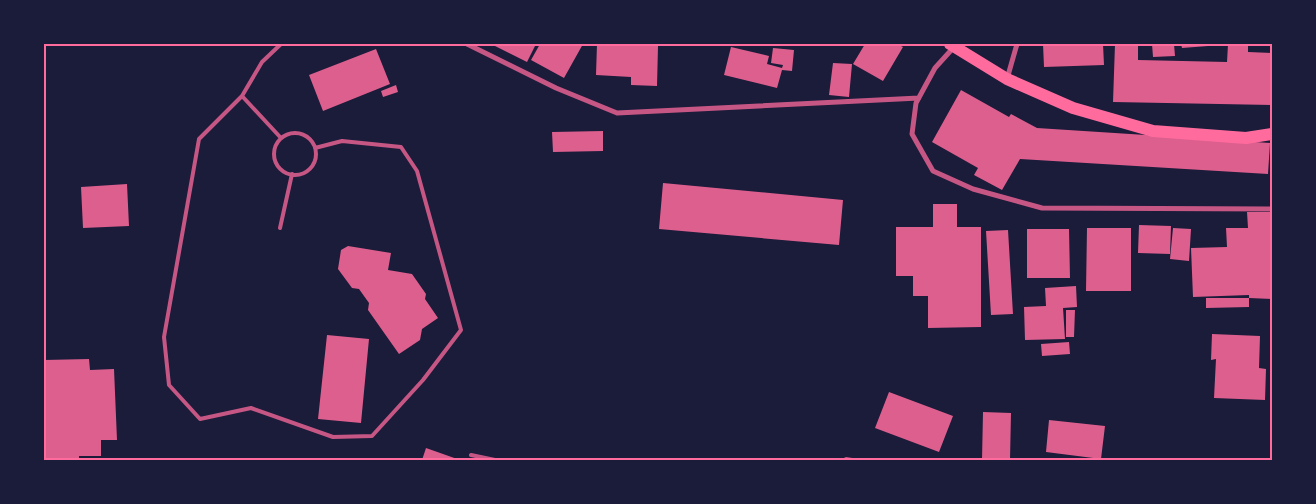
<svg xmlns="http://www.w3.org/2000/svg" width="1316" height="504" font-family="'Sofia Sans Condensed',sans-serif">
	<style>
		.building { fill: #dd5f8e }
		.lines { fill: none; stroke-linecap: round; stroke-linejoin: round }
		.service { stroke: #c65784; stroke-width: 4 }
		.minor { stroke: #c65784; stroke-width: 5 }
		.primary { stroke: #ff6b9d; stroke-width: 12 }
		.neatline { fill: none; stroke: #ff6b9d; stroke-width: 2 }
	</style>
	<rect width="100%" height="100%" fill="#1b1b3a"/>
	<!-- building -->
	<path class="building" d="M491,44H536L527,62Z
		M540,44H583L564,78L531,60Z
		M597,44L658,46L657,86L631,85V77L596,75Z
		M865,44H897L903,47L883,81L853,64Z
		M1043,44H1103L1104,65L1044,67Z
		M1115,44H1138V60L1227,62L1228,44H1248V52L1272,53V105L1113,102Z
		M1152,44H1174L1175,56L1153,57Z
		M1181,44H1221V45L1182,48Z
		M731,47L769,56L767,64L782,68L783,65L771,63L773,48L794,50L792,71L782,70L777,88L724,75Z
		M376,49L390,84L323,111L309,75Z
		M833,63L852,64L849,97L829,95Z
		M396,85L398,92L383,97L381,91Z
		M961,90L1009,117L1011,114L1037,128L1270,143L1268,174L1020,159L1002,190L974,175L978,168L932,142Z
		M603,131V151L553,152L552,132Z
		M663,183L843,200L839,245L659,229Z
		M127,184L129,226L83,228L81,187Z
		M933,204H957V227H981V327L928,328V296H913V276H896V227H933Z
		M1247,212H1272V299L1249,298V307L1206,308V298H1249V295L1193,297L1191,248L1227,247L1226,228H1248Z
		M1139,225L1171,226L1170,254L1138,253Z
		M1087,228H1131V291H1086Z
		M1173,228L1191,229L1189,261L1170,259Z
		M1027,229H1069L1070,278H1027Z
		M1008,230L1013,314L991,315L986,231Z
		M348,246L391,253L388,270L412,274L426,294L425,299L438,318L422,329L420,340L399,354L368,310L369,303L359,289L352,288L338,269L341,250Z
		M1076,286L1077,307L1063,308L1065,339L1025,340L1024,307L1046,306L1045,288Z
		M1066,310H1075L1074,337H1066Z
		M1212,334L1260,336L1259,368L1266,369L1265,400L1214,398L1216,359L1211,360Z
		M327,335L369,339L361,423L318,419Z
		M1069,342L1070,354L1042,356L1041,344Z
		M89,359L90,370L114,369L117,440H101V456H79V460L44,459V360Z
		M889,392L953,416L939,452L875,428Z
		M983,412L1011,413L1010,460H982Z
		M1049,420L1105,426L1101,459L1046,452Z
		M426,448L460,460H422Z"/>
	<g class="lines">
		<!-- service -->
		<path class="service" d="M281,44L262,62L242,96L199,139L164,337L169,385L200,419L251,408L333,437L372,436L423,380L461,330L417,171L401,147L342,141L315,148
			M242,96L281,138
			M274 154a21 21 0 1 1 42 0a21 21 0 1 1-42 0Z
			M280,228L292,174
			M471,455L495,460
			M846,460V459L852,460"/>
		<!-- minor -->
		<path class="minor" d="M467,44L556,88L617,113L919,98
			M954,47L935,68L916,103L912,134L933,171L973,189L1042,208L1272,209
			M1007,79L1017,44"/>
		<!-- primary -->
		<path class="primary" d="M950,44L1007,79L1073,108L1153,131L1246,138L1272,134"/>
	</g>
	<!-- border -->
	<rect width="1316" height="504" fill="none" stroke="#1b1b3a" stroke-width="90"/>
	<rect x="45" y="45" width="1226" height="414" class="neatline"/>
</svg>
